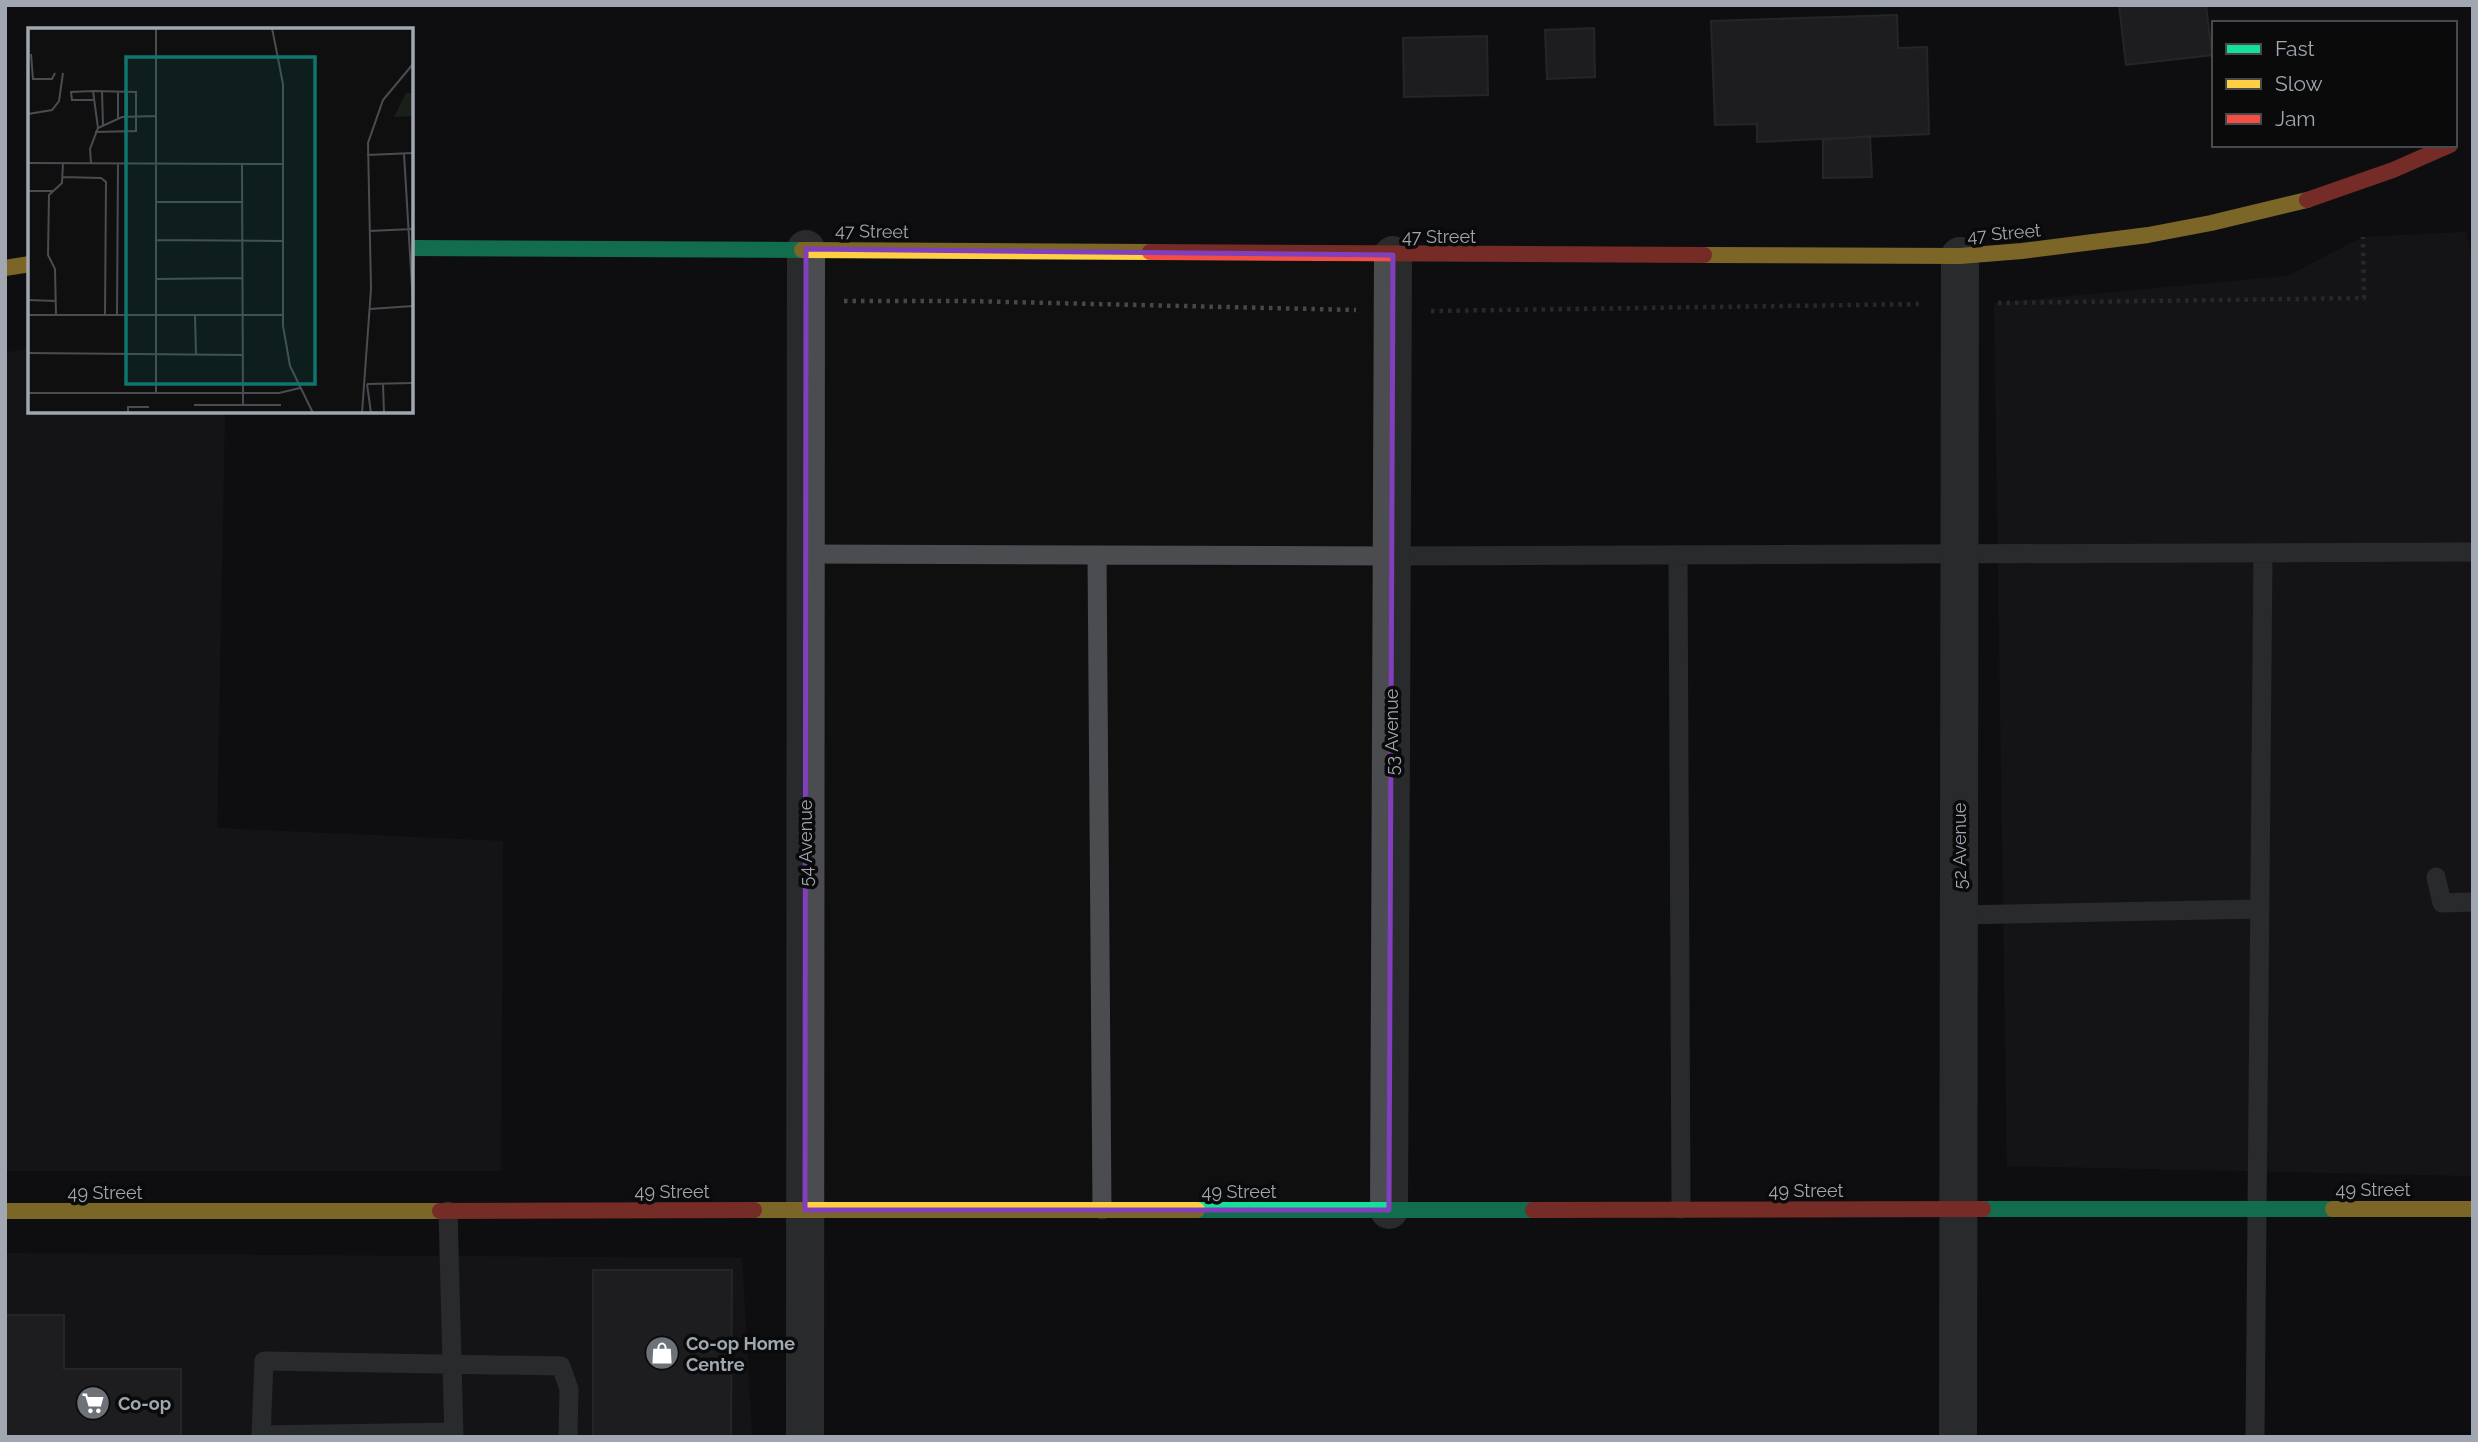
<svg xmlns="http://www.w3.org/2000/svg" width="2478" height="1442" font-family="Raleway,sans-serif">
	<style>
		.built { fill: #1c1c1e }
		.building { fill: #303032; stroke: #3e4044; stroke-width: 2 }
		.lines { fill: none; stroke-linecap: round; stroke-linejoin: round }
		.path { stroke: #45474a; stroke-width: 4.5; stroke-dasharray: 3.5 5; stroke-linecap: butt }
		.lane { stroke: #4a4c4f; stroke-width: 19 }
		.street { stroke: #4a4c4f; stroke-width: 38 }
		.fast { stroke: #16e098; stroke-width: 16 }
		.slow { stroke: #ffcf43; stroke-width: 16 }
		.jam { stroke: #f24e42; stroke-width: 16 }
		.marked { fill: none; stroke: #813ebd; stroke-width: 5; stroke-linejoin: round }
		.labels { text-anchor: middle; dominant-baseline: central; stroke-width: 7; stroke-linejoin: round; paint-order: stroke }
		.street-label { font-size: 18px; fill: #a0a7b1; stroke: #0a0a0b }
		.poi-label { font-size: 18px; font-weight: bold; fill: #a0a7b1; stroke: #0a0a0b; text-anchor: start }
		.inset-road { fill: none; stroke: #494c50; stroke-width: 2 }
		.view { fill: #0f766e; fill-opacity: 0.15; stroke: #0f766e; stroke-width: 3.5 }
		.inset-edge { fill: none; stroke: #a0a7b1; stroke-width: 3.5 }
	</style>
	<rect width="100%" height="100%" fill="#0f0f10"/>
	<!-- built -->
	<path class="built" d="M2466,232L2473,263L2471,1176L2007,1166L1994,303L2287,276L2363,237Z
		M30,348V411H225L217,828L503,841L501,1171H5V353Z
		M5,1253L742,1258L752,1437H5Z"/>
	<!-- building -->
	<path class="building" d="M2119,5H2206L2212,55L2126,65Z
		M1897,15L1898,48L1927,47L1929,134L1757,142V124L1715,125L1711,21Z
		M1594,28L1595,77L1547,79L1545,30Z
		M1487,36L1488,95L1404,97L1403,38Z
		M1870,136L1872,177L1823,178V140Z
		M593,1270H732L731,1437H593Z
		M5,1315H64V1369H181V1437H5Z"/>
	<g class="lines">
		<!-- path -->
		<path class="path" d="M844,301H965L1356,310
			M1998,303L2364,298L2363,237
			M1431,311L1923,304"/>
		<!-- lane -->
		<path class="lane" d="M806,554L1392,556L2473,552
			M1097,555L1102,1210
			M1678,555L1681,1209
			M2436,877L2442,903L2473,902
			M1959,915L2260,909
			M448,1211L454,1437
			M262,1435L454,1432
			M261,1437L264,1361L561,1366L569,1389L568,1437
			M2255,1437L2263,553"/>
		<!-- street -->
		<path class="street" d="M1389,1210L1393,255
			M805,1437L806,249
			M1958,1437L1960,256"/>
		<!-- fast -->
		<path class="fast" d="M411,248L802,250
			M1983,1209H2333
			M1197,1210H1533"/>
		<!-- slow -->
		<path class="slow" d="M802,250L1150,252
			M1704,255L1960,256L2022,251L2148,235L2211,223L2307,200
			M5,268L30,264
			M2333,1209H2473
			M754,1210H1197
			M5,1211H440"/>
		<!-- jam -->
		<path class="jam" d="M2307,200L2393,170L2450,145
			M1150,252L1704,255
			M1533,1210L1983,1209
			M440,1211L754,1210"/>
	</g>
	<!-- marked area -->
	<path d="M0 0H2478V1442H0ZM806,249L1393,255L1389,1210H805Z" fill="#0f0f10" fill-opacity=".55" fill-rule="evenodd"/>
	<path class="marked" d="M806,249L1393,255L1389,1210H805Z"/>
	<!-- icons -->
	<defs>
		<g id="shop-disc" transform="scale(1.75)"><circle r="9.5" fill="#6d7279" stroke="#0a0a0b"/><path d="M-5-2.5h2.3a2.7 3.5 0 0 1 5.4 0H5L5.5 6h-11ZM-1.5-2.5h3a1.5 2.3 0 0 0-3 0Z" fill="#fff"/></g>
		<g id="supermarket-disc" transform="scale(1.75)"><circle r="9.5" fill="#6d7279" stroke="#0a0a0b"/><path d="M-6-5.5h2.5l.6 2H6L4.5 2H-2.5L-4.4-4H-6ZM-1.5 3.2a1.3 1.3 0 1 0 .1 0ZM3 3.2a1.3 1.3 0 1 0 .1 0Z" fill="#fff"/></g>
	</defs>
	<g fill-rule="evenodd">
		<use href="#shop-disc" x="662" y="1353"/>
		<use href="#supermarket-disc" x="93" y="1403"/>
	</g>
	<g class="labels">
		<!-- street labels -->
		<g class="street-label">
			<text transform="translate(872 231) rotate(1)">47 Street</text>
			<text transform="translate(2004 233) rotate(-5)">47 Street</text>
			<text x="1439" y="236">47 Street</text>
			<text transform="translate(1391 732) rotate(-90)">53 Avenue</text>
			<text transform="translate(805 843) rotate(-90)">54 Avenue</text>
			<text transform="translate(1959 846) rotate(-90)">52 Avenue</text>
			<text x="2373" y="1189">49 Street</text>
			<text x="1806" y="1190">49 Street</text>
			<text x="672" y="1191">49 Street</text>
			<text x="1239" y="1191">49 Street</text>
			<text x="105" y="1192">49 Street</text>
		</g>
		<!-- poi labels -->
		<g class="poi-label">
			<text x="686" y="1343">Co-op Home<tspan x="686" dy="21">Centre</tspan></text>
			<text x="118" y="1403">Co-op</text>
		</g>
	</g>
	<!-- overview -->
	<g transform="translate(28 28)">
		<rect width="385" height="385" fill="#0f0f10"/>
		<path d="M378,65H385V88L366,89Z" fill="#19201a"/>
		<path class="inset-road" d="M128,0V364M244,0L255,56V298L262,338L285,385M3,26L5,51H24L27,45M65,63L108,64V103L67,104M74,63L75,97M90,64V90M99,64V89M65,72H44L43,64L65,63L70,100M0,86L24,82L31,73L35,45M376,126L385,276M339,127L385,125M0,135L255,136M63,135L62,121L70,100L94,89L128,88M214,136L215,377M34,149L73,150L78,154L77,287M0,163H25M128,174H214M341,203L385,201M128,212L254,213M128,251L214,250M0,272L28,273M342,281L385,278M0,287H254M28,287L27,241L20,227L21,167L34,155L35,135M89,287L90,135M167,287L168,327M0,325L215,327M339,356L385,355M339,356L343,385M355,356L356,385M0,365H251L272,360M166,377H253M100,385V379H121M334,385L343,261L340,115L355,72L385,36"/>
		<path class="view" d="M98,29H287V356H98Z"/>
		<rect width="385" height="385" class="inset-edge"/>
	</g>
	<!-- border -->
	<rect width="2478" height="1442" fill="none" stroke="#a0a7b1" stroke-width="14"/>
	<!-- legend -->
	<rect x="2212" y="21" width="245" height="126" fill="#0a0a0b" stroke="#46494d" stroke-width="2"/>
	<rect x="2226" y="44" width="35" height="10" fill="#16e098" stroke="#46494d" stroke-width="2"/>
	<text x="2275" y="56" font-size="21" fill="#a0a7b1">Fast</text>
	<rect x="2226" y="79" width="35" height="10" fill="#ffcf43" stroke="#46494d" stroke-width="2"/>
	<text x="2275" y="91" font-size="21" fill="#a0a7b1">Slow</text>
	<rect x="2226" y="114" width="35" height="10" fill="#f24e42" stroke="#46494d" stroke-width="2"/>
	<text x="2275" y="126" font-size="21" fill="#a0a7b1">Jam</text>
</svg>
